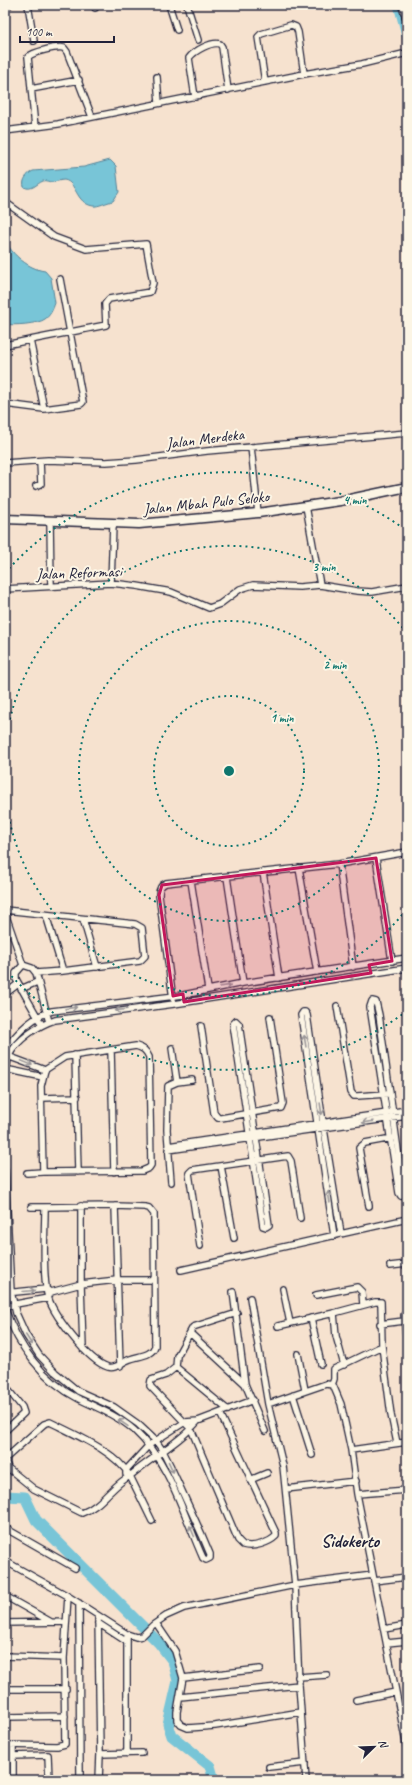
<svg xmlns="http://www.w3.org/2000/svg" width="412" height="1785" font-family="Caveat,sans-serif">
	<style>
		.water { fill: #78c5d7; stroke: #568499 }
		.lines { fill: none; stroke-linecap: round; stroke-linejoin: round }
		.river { stroke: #78c5d7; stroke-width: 11 }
		.street-casing { stroke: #22223b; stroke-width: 8 }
		.secondary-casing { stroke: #22223b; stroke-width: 11 }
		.street { stroke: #fcf5e5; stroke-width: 5.5 }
		.secondary { stroke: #fcf5e5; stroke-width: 8 }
		.oneway { stroke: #9a9698 }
		.marked { fill: #c2185b; fill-opacity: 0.2; stroke: #c2185b; stroke-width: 3; stroke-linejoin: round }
		.ring { fill: none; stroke: #0f766e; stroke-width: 2; stroke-dasharray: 2 4 }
		.labels { text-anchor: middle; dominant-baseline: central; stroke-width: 4; stroke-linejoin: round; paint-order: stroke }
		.street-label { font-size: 16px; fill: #22223b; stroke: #fcf5e5 }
		.quarter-label { font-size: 18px; font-weight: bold; fill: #22223b; stroke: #fcf5e5 }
		.centre { fill: #0f766e; stroke: #fcf5e5; stroke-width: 2 }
		.ring-label { font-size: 12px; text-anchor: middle; font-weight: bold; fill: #0f766e; stroke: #fcf5e5; stroke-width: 4; stroke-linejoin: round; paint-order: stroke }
	</style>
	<rect width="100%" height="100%" fill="#f6e2cf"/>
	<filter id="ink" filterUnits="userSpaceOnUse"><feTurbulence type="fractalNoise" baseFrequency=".025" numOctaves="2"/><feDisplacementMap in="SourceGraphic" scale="8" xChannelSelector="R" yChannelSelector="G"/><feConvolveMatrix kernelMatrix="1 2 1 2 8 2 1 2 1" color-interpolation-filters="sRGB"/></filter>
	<g filter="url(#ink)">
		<!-- water -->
		<path class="water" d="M110,160L116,166L119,192L113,201C107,202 98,207 93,206C75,203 77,182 64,180C60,180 56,182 52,182C49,182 46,180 43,181C36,184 32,191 24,187C22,180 27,174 33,171L84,167Z
			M5,240C12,255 29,269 45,271L51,278L55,303C53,309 50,316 45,319C39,324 12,326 5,324Z"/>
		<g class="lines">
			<!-- river -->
			<path class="river" d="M399,5L407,34
				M5,1496L25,1497L36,1520L159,1643L173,1661L178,1681L168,1724L172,1736L210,1766L214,1780"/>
			<!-- street casing -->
			<g class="street-casing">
				<path id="street" d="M28,5L34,41
					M94,5L95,8
					M169,5L177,30
					M187,5L198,40
					M5,6L9,5
					M157,77L159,103
					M265,82L258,37L261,34L291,25L296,27L298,32L304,74
					M31,89L79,80
					M195,97L189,58C194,51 212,41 220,44L222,47L228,90
					M35,127L28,57C33,52 57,46 64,48L67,52L92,117
					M5,131L58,124L304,74L362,64L407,53
					M5,202L54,237L86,249L146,244L153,283L150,292L109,299L105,304L106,325L5,345
					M30,340L44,409
					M5,404L44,409L81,404L83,402L60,279
					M251,447L258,513
					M5,463L48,460L106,462L136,460L207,451L407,433
					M36,486L41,484L40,461
					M306,506L320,585
					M50,520L51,587
					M111,583L113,524
					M5,589L111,583L137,586L171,592L209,608L220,604L240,589L253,585L300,587L320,585L357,591L372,592L407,586
					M376,858L392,961
					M339,864L353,967
					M299,868L317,972
					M263,872L279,978
					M227,877L243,983
					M191,881L208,989
					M5,910L135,924L142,928L145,956L140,961L63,971L36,973
					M5,913L23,965
					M46,915L63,971
					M83,919L97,967
					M21,989L37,982
					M5,994L18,984
					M173,999L159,895C159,888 161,885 166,883L339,864L407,852
					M372,1001L376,1002L379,1015L404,1193L401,1196L399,1193L370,1007Z
					M337,1006L351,1092L354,1096H357L387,1094
					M236,1021L239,1024L269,1225L266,1227L263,1226L233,1024Z
					M42,1025L16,979V973L23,965L32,968L36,973L49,1022
					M201,1026L214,1113L218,1118H221L281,1108L283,1103L270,1017
					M136,1046C143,1048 146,1050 149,1057L151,1165L149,1168L142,1171L43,1172L41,1086L45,1070L65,1057Z
					M5,1048C18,1033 32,1016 52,1011L183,995L243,983L407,958
					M111,1050L114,1172
					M5,1055L45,1070
					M75,1055L78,1172
					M5,1069L43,1077
					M5,1075C7,1069 7,1061 9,1056C16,1040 39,1025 55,1020L174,1004L407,968
					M177,1082L192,1080
					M42,1098L77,1097
					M168,1146L407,1110
					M168,1150L407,1116
					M221,1166L234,1238
					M5,1171L11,1292L16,1313L26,1335L39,1355L55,1372L78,1391L114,1407L138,1424L156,1441L163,1451L170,1465L202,1535L210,1554V1558L206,1560L203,1558C183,1514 171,1464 134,1430C118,1416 98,1408 79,1399C43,1381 18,1346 5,1309
					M27,1173L43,1172
					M171,1182L167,1130L168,1086L177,1082L172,1048
					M81,1206V1284L83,1349
					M115,1206L145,1207L149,1208L154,1214L155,1346C151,1358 135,1355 124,1362C119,1365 114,1369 108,1367C88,1361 51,1313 47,1293C42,1269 45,1232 45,1207Z
					M115,1206L120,1366
					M369,1206L359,1148L365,1143L392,1138
					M31,1207H45
					M334,1236L301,1015L303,1012H305L307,1015L324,1129L341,1234
					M200,1246L189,1173L192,1170L288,1156L291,1161L300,1218
					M390,1266L407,1264
					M181,1270L407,1219
					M283,1289L290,1323
					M233,1292L245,1384L265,1431
					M5,1293L46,1289L49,1291
					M316,1295L357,1287L362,1292L363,1305
					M250,1298L268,1404L283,1466L295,1585L299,1685L306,1780
					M5,1306L48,1298L51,1292L81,1284L117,1280H154
					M334,1313L336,1336L344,1365
					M311,1318L321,1364
					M380,1324L404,1321
					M278,1326L334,1313L375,1302H381L382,1346L391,1415L397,1443
					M190,1333L245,1384
					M406,1335L404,1315L407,1313
					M298,1354L305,1390
					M176,1367L228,1410
					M332,1385L334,1379V1369L382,1346
					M5,1386L22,1407L24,1413L5,1431
					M293,1395L312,1455
					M268,1404L326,1384L333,1385L341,1404L351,1450L357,1494L407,1748
					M220,1413L276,1533V1536C269,1543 253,1548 243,1545L238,1540L191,1429L150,1386L151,1380L166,1375L176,1367L177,1356L193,1327L237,1313
					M351,1450L407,1442
					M126,1474V1470L149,1445L185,1422L198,1421L253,1400
					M250,1480L267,1473
					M286,1489L356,1481
					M357,1494L407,1490
					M152,1521L130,1476C115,1451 76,1435 50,1422L44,1424L6,1458V1463L8,1468L34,1489L82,1513C102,1506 112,1485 130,1476C152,1457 179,1443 198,1421
					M5,1528L75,1568
					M5,1561L68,1596L127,1634L136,1637L142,1636L153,1625L166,1616L184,1608L295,1585L373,1575
					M374,1581L407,1577
					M5,1596L51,1622
					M79,1603L80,1780
					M98,1616L100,1754L99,1780
					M5,1623L66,1622
					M98,1623L127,1642
					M156,1623L175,1651L183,1678L177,1712V1720L181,1725L188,1728L215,1726L301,1712
					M384,1629L407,1625
					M127,1634V1754
					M387,1643L407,1641
					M5,1656L64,1658
					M298,1677L327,1675
					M183,1678L260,1669
					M5,1689H66
					M180,1697L299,1685
					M356,1700L396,1692
					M5,1717L65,1716
					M5,1745L57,1746L65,1744L64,1658L68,1596
					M13,1745V1780
					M100,1754L142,1753
					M13,1756L48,1755L49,1780
					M269,1767L305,1763"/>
			</g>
			<!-- secondary casing -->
			<g class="secondary-casing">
				<path id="secondary" d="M403,5L407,17
					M5,519L139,524L258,513L340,501L407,487"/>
			</g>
			<!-- street -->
			<use href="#street" class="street"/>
			<!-- secondary -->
			<use href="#secondary" class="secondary"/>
		</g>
		<!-- one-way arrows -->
		<defs><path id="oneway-shaft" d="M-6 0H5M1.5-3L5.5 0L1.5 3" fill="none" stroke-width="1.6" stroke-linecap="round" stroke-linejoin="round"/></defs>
		<g class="oneway">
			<use href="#oneway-shaft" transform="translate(355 976) rotate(171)"/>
			<use href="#oneway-shaft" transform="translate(225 986) rotate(-9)"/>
			<use href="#oneway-shaft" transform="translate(71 1008) rotate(-8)"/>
			<use href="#oneway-shaft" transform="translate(121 1010) rotate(173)"/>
			<use href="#oneway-shaft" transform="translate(305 1041) rotate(-99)"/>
			<use href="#oneway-shaft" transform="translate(27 1063) rotate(22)"/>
			<use href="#oneway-shaft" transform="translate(321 1109) rotate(82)"/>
			<use href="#oneway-shaft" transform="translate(368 1122) rotate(172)"/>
			<use href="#oneway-shaft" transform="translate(329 1197) rotate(-98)"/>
			<use href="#oneway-shaft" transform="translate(29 1291) rotate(-5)"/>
			<use href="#oneway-shaft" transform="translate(29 1340) rotate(57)"/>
			<use href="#oneway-shaft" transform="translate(123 1423) rotate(-145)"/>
			<use href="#oneway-shaft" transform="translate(171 1467) rotate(65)"/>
			<use href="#oneway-shaft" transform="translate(192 1531) rotate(-113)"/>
		</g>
	</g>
	<!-- marked area -->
	<path class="marked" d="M376,858L392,961L369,965L371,973L184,1002L183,994L173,996L159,895L162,885Z"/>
	<!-- distance rings -->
	<g class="ring">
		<circle cx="229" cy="771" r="75"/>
		<circle cx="229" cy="771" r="150"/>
		<path d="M406 910A225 225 0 0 1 5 793M5 749A225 225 0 0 1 406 632"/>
		<path d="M407 1011A299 299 0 0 1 5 969M5 573A299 299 0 0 1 407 531"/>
	</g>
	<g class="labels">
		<!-- street labels -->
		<g class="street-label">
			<text transform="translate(205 439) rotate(-7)">Jalan Merdeka</text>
			<text transform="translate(206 503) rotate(-6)">Jalan Mbah Pulo Seloko</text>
			<text transform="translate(79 573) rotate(-2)">Jalan Reformasi</text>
		</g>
		<!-- quarter labels -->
		<g class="quarter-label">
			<text x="350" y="1541">Sidokerto</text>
		</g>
	</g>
	<circle cx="229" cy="771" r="6" class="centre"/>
	<g class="ring-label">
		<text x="355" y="504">4 min</text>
		<text x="324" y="571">3 min</text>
		<text x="335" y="669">2 min</text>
		<text x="282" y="722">1 min</text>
	</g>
	<!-- margin -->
	<rect width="412" height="1785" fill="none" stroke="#fcf5e5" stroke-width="20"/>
	<rect x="10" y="10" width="392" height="1765" fill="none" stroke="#22223b" stroke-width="1.5" filter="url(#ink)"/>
	<!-- north arrow -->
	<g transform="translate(374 1747) rotate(67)" stroke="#fcf5e5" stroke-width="3" paint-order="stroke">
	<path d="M0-3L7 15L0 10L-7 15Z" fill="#22223b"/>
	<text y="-6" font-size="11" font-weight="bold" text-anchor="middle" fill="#22223b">N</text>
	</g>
	<!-- scale -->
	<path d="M20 36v6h94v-6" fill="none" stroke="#22223b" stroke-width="2"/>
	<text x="26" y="36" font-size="12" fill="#22223b" stroke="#fcf5e5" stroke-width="3" paint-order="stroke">100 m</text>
</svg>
